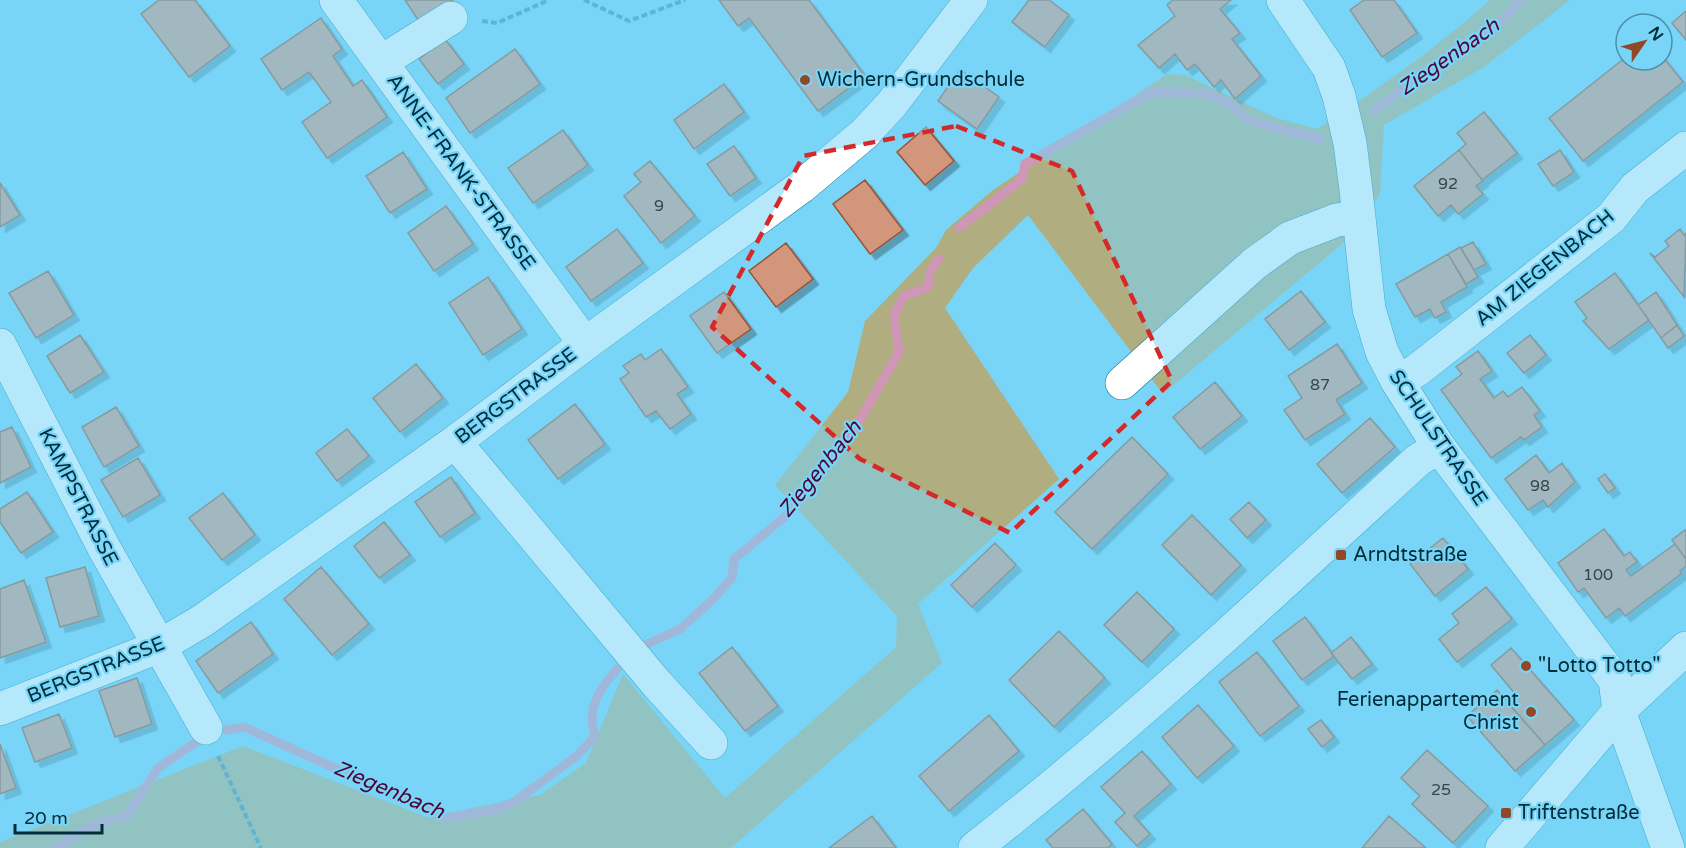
<svg xmlns="http://www.w3.org/2000/svg" width="1686" height="848" font-family="'Varela Round',sans-serif">
	<style>
		.green { fill: #b0ad80 }
		.lines { fill: none; stroke-linecap: round; stroke-linejoin: round }
		.stream { stroke: #cf96b7; stroke-width: 9 }
		.building { fill: #d2967d; stroke: #975334; stroke-width: 1.5; filter: url(#shadow) }
		.minor-casing { stroke: #007998; stroke-width: 34 }
		.path { stroke: #448ba3; stroke-width: 4; stroke-dasharray: 6 3; stroke-linecap: butt }
		.minor { stroke: #fff; stroke-width: 33 }
		.marked { fill: none; stroke: #d62828; stroke-width: 4.5; stroke-dasharray: 12 8; stroke-linejoin: round }
		.poi-dot { fill: #904826; stroke: #78d5f7; stroke-width: 2 }
		.labels { text-anchor: middle; dominant-baseline: central; stroke-width: 4.5; stroke-linejoin: round; paint-order: stroke }
		.number-label { font-size: 16px; fill: #35464a }
		.poi-label { font-size: 20px; fill: #012c39; stroke: #78d5f7; text-anchor: start }
		.street-label { font-size: 20px; fill: #012c39; stroke: #78d5f7 }
		.water-label { font-size: 21px; font-style: italic; fill: #4c0737; stroke: #78d5f7 }
	</style>
	<defs>
		<filter id="shadow"><feDropShadow dx="5.5" dy="5.5" stdDeviation="0" flood-color="#0004"/></filter>
	</defs>
	<rect width="100%" height="100%" fill="#78d5f7"/>
	<!-- green -->
	<path class="green" d="M1490,0H1570L1484,67L1384,125L1380,194L1349,238L1163,394L1028,215L973,268L945,308L1059,479L918,604L942,663L731,848H0V842L243,746L427,817L540,795L586,763L623,674L725,798L896,647L897,616L775,485L848,392L865,321L936,248L946,230L993,190L1167,74L1185,75L1276,118L1317,129C1377,90 1436,48 1490,0Z"/>
	<g class="lines">
		<!-- stream -->
		<path class="stream" d="M1374,111L1454,50L1503,20L1520,0
			M959,228L1022,179L1025,164L1152,92L1208,94L1230,104L1248,120L1320,139
			M643,646L680,629L710,602L732,578L734,559L787,515L854,430L899,352L894,315L904,296L928,287L930,271L939,259
			M226,730L244,727L445,818L491,811L514,802L578,755L595,736C585,706 602,685 622,664
			M55,848L98,823L127,816L158,768L202,738"/>
	</g>
	<!-- building -->
	<path class="building" d="M159,0H195L230,46L189,77L141,14Z
		M405,0H453L420,23Z
		M719,0H809L865,76L818,111L749,18L738,26Z
		M1029,0H1049L1069,15L1045,47L1012,22Z
		M1173,0H1231L1220,9L1240,33L1232,39L1261,76L1235,99L1221,80L1214,87L1195,64L1187,70L1175,54L1159,68L1138,45L1175,16L1167,5Z
		M1364,0H1394L1417,33L1382,57L1350,10Z
		M1686,11V40L1672,23Z
		M321,18L342,49L333,56L353,86L362,80L387,117L327,158L302,122L331,102L309,72L282,90L261,59Z
		M445,39L464,64L438,84L419,59Z
		M515,49L540,84L470,133L446,98Z
		M1662,56L1683,82L1583,161L1549,118L1626,57V60H1662Z
		M960,69L999,97L977,129L938,101Z
		M724,84L744,112L694,149L674,120Z
		M1484,112L1517,153L1482,180L1459,150L1466,144L1457,133Z
		M926,127L954,161L925,185L897,152Z
		M563,130L588,165L533,203L508,168Z
		M734,146L756,178L730,196L707,164Z
		M1459,150L1483,181L1476,186L1483,194L1458,214L1451,205L1438,216L1414,186Z
		M1560,150L1574,172L1553,186L1538,164Z
		M403,152L427,189L390,213L366,176Z
		M650,161L695,216L661,243L624,196L641,182L634,174Z
		M865,180L903,230L870,254L833,204Z
		M0,183L20,215L0,227Z
		M446,206L473,244L434,271L408,233Z
		M617,229L643,263L591,301L566,267Z
		M1680,229L1684,235L1686,233L1684,297L1650,253L1655,257L1669,246L1665,241Z
		M1473,242L1486,264L1474,270L1461,248Z
		M786,243L813,279L776,307L749,271Z
		M1460,247L1478,277L1466,284L1448,254Z
		M1448,254L1467,287L1441,302L1446,312L1435,318L1430,309L1415,317L1396,284Z
		M48,271L74,315L36,338L9,293Z
		M1615,273L1649,320L1609,349L1583,321L1587,318L1575,302Z
		M488,277L522,329L483,355L449,303Z
		M1301,291L1325,322L1289,350L1265,319Z
		M724,292L751,329L717,353L690,316Z
		M1656,292L1677,325L1661,338L1638,305Z
		M1677,325L1684,336L1668,348L1661,338Z
		M80,335L104,372L70,393L47,356Z
		M1530,335L1546,355L1524,373L1507,353Z
		M1337,344L1362,383L1336,400L1345,414L1305,440L1284,410L1302,398L1288,376Z
		M661,349L688,387L677,394L691,414L670,429L656,411L646,417L620,379L629,373L623,366L641,354L645,360Z
		M1478,351L1492,371L1480,379L1494,398L1503,391L1508,397L1522,387L1540,411L1534,415L1542,427L1524,440L1521,437L1491,458L1441,390L1462,374L1456,367Z
		M416,364L443,398L400,432L373,398Z
		M1215,382L1242,416L1200,449L1173,417Z
		M575,404L605,444L558,479L528,440Z
		M116,407L139,446L104,467L82,427Z
		M1370,418L1395,447L1342,493L1317,464Z
		M12,427L31,467L0,483V432Z
		M347,429L369,456L337,481L316,453Z
		M1132,437L1168,474L1092,549L1055,512Z
		M1536,455L1549,473L1562,463L1575,482L1548,507L1543,500L1528,510L1505,479Z
		M138,458L160,495L123,517L101,480Z
		M1605,474L1615,488L1608,493L1598,479Z
		M451,477L475,513L440,537L415,502Z
		M27,492L53,532L21,553L0,522V509Z
		M223,493L255,535L222,560L189,518Z
		M1249,502L1266,520L1247,538L1230,519Z
		M1192,515L1241,565L1211,595L1162,545Z
		M384,522L410,555L379,578L354,546Z
		M1604,529L1624,556L1630,552L1637,562L1626,570L1631,576L1675,544L1686,559V566L1680,571L1681,574L1625,616L1619,608L1606,618L1584,588L1578,592L1558,563Z
		M1685,530L1686,532V559L1672,540Z
		M1443,538L1468,569L1435,596L1410,564Z
		M995,543L1016,565L972,607L951,585Z
		M85,567L99,616L60,627L46,578Z
		M321,567L369,624L332,655L284,599Z
		M24,580L46,642L0,658V589Z
		M1486,587L1512,619L1457,662L1439,639L1459,623L1452,614Z
		M1137,592L1174,629L1142,662L1104,625Z
		M1305,617L1334,656L1302,680L1273,641Z
		M251,622L273,654L218,693L196,661Z
		M1059,631L1105,678L1054,727L1009,680Z
		M1351,637L1372,664L1352,679L1331,653Z
		M732,647L778,706L745,731L699,673Z
		M1511,648L1574,720L1545,745L1507,702L1516,695L1491,665Z
		M1257,652L1299,706L1260,736L1219,682Z
		M137,678L152,724L115,737L99,691Z
		M1497,690L1545,745L1515,771L1467,716Z
		M1198,705L1234,746L1197,778L1162,737Z
		M59,714L72,748L35,762L22,728Z
		M989,715L1019,751L949,811L919,776Z
		M1321,720L1334,737L1322,747L1308,729Z
		M0,744L16,788L0,794Z
		M1427,750L1488,806L1453,843L1412,804L1420,796L1401,778Z
		M1142,751L1171,784L1134,816L1150,834L1137,846L1115,822L1125,813L1101,787Z
		M1083,809L1112,844L1108,848H1053L1046,840Z
		M872,816L896,848H829Z
		M1389,816L1426,848H1362Z"/>
	<g class="lines">
		<!-- minor casing -->
		<g class="minor-casing">
			<path id="minor" d="M336,0L585,344
				M1283,0L1329,68L1339,96L1350,143L1356,190L1369,309L1382,352L1397,381L1439,447L1615,680L1619,711L1668,848
				M381,62L451,18
				M0,345L104,548L206,728
				M1397,381L1416,371L1611,218L1635,188L1686,148
				M1122,383L1254,264L1290,238L1337,220L1358,218
				M455,442L657,684L711,743
				M0,709L158,647L202,621L455,442L585,344L801,187L864,134L891,105L971,0
				M975,848C1130,727 1273,593 1418,460L1439,447
				M1502,848L1619,711L1686,648"/>
		</g>
		<!-- path -->
		<path class="path" d="M584,0L629,21L685,0
			M482,21L497,23L549,0
			M218,756L261,848"/>
		<!-- minor -->
		<use href="#minor" class="minor"/>
	</g>
	<!-- marked area -->
	<path d="M0 0H1686V848H0ZM956,126L1072,171L1172,381L1010,533L860,459L712,327L803,156Z" fill="#78d5f7" fill-opacity=".55" fill-rule="evenodd"/>
	<path class="marked" d="M956,126L1072,171L1172,381L1010,533L860,459L712,327L803,156Z"/>
	<!-- markers -->
	<g class="poi-dot">
		<circle cx="805" cy="80" r="6"/>
		<rect x="1335" y="549" width="12" height="12" rx="3"/>
		<circle cx="1526" cy="666" r="6"/>
		<circle cx="1531" cy="712" r="6"/>
		<rect x="1500" y="807" width="12" height="12" rx="3"/>
	</g>
	<g class="labels">
		<!-- number labels -->
		<g class="number-label">
			<text x="1448" y="184">92</text>
			<text x="659" y="206">9</text>
			<text x="1320" y="385">87</text>
			<text x="1540" y="486">98</text>
			<text x="1598" y="575">100</text>
			<text x="1441" y="790">25</text>
		</g>
		<!-- poi labels -->
		<g class="poi-label">
			<text x="817" y="80">Wichern-Grundschule</text>
			<text x="1353" y="555">Arndtstraße</text>
			<text x="1538" y="666">"Lotto Totto"</text>
			<text x="1519" y="700" text-anchor="end">Ferienappartement<tspan x="1519" dy="23">Christ</tspan></text>
			<text x="1518" y="813">Triftenstraße</text>
		</g>
		<!-- street labels -->
		<g class="street-label">
			<text transform="translate(461 172) rotate(54)">ANNE-FRANK-STRASSE</text>
			<text transform="translate(1545 268) rotate(-39)">AM ZIEGENBACH</text>
			<text transform="translate(516 396) rotate(-37)">BERGSTRASSE</text>
			<text transform="translate(1438 438) rotate(56)">SCHULSTRASSE</text>
			<text transform="translate(78 497) rotate(63)">KAMPSTRASSE</text>
			<text transform="translate(96 670) rotate(-22)">BERGSTRASSE</text>
		</g>
		<!-- water labels -->
		<g class="water-label">
			<text transform="translate(1449 57) rotate(-35)">Ziegenbach</text>
			<text transform="translate(820 469) rotate(-51)">Ziegenbach</text>
			<text transform="translate(389 790) rotate(23)">Ziegenbach</text>
		</g>
	</g>
	<!-- north arrow -->
	<g transform="translate(1644 42) rotate(55)"><circle r="28" fill="#78d5f7" stroke="#4891ab" stroke-width="1.5"/>
	<path d="M0-4.5L10 22L0 15L-10 22Z" fill="#904826"/>
	<text y="-9" font-size="16" font-weight="bold" text-anchor="middle" fill="#012c39">N</text>
	</g>
	<!-- scale -->
	<path d="M15 824v9h87v-9" fill="none" stroke="#012c39" stroke-width="3"/>
	<text x="24" y="824" font-size="18" fill="#012c39" stroke="#78d5f7" stroke-width="4.5" paint-order="stroke">20 m</text>
</svg>
